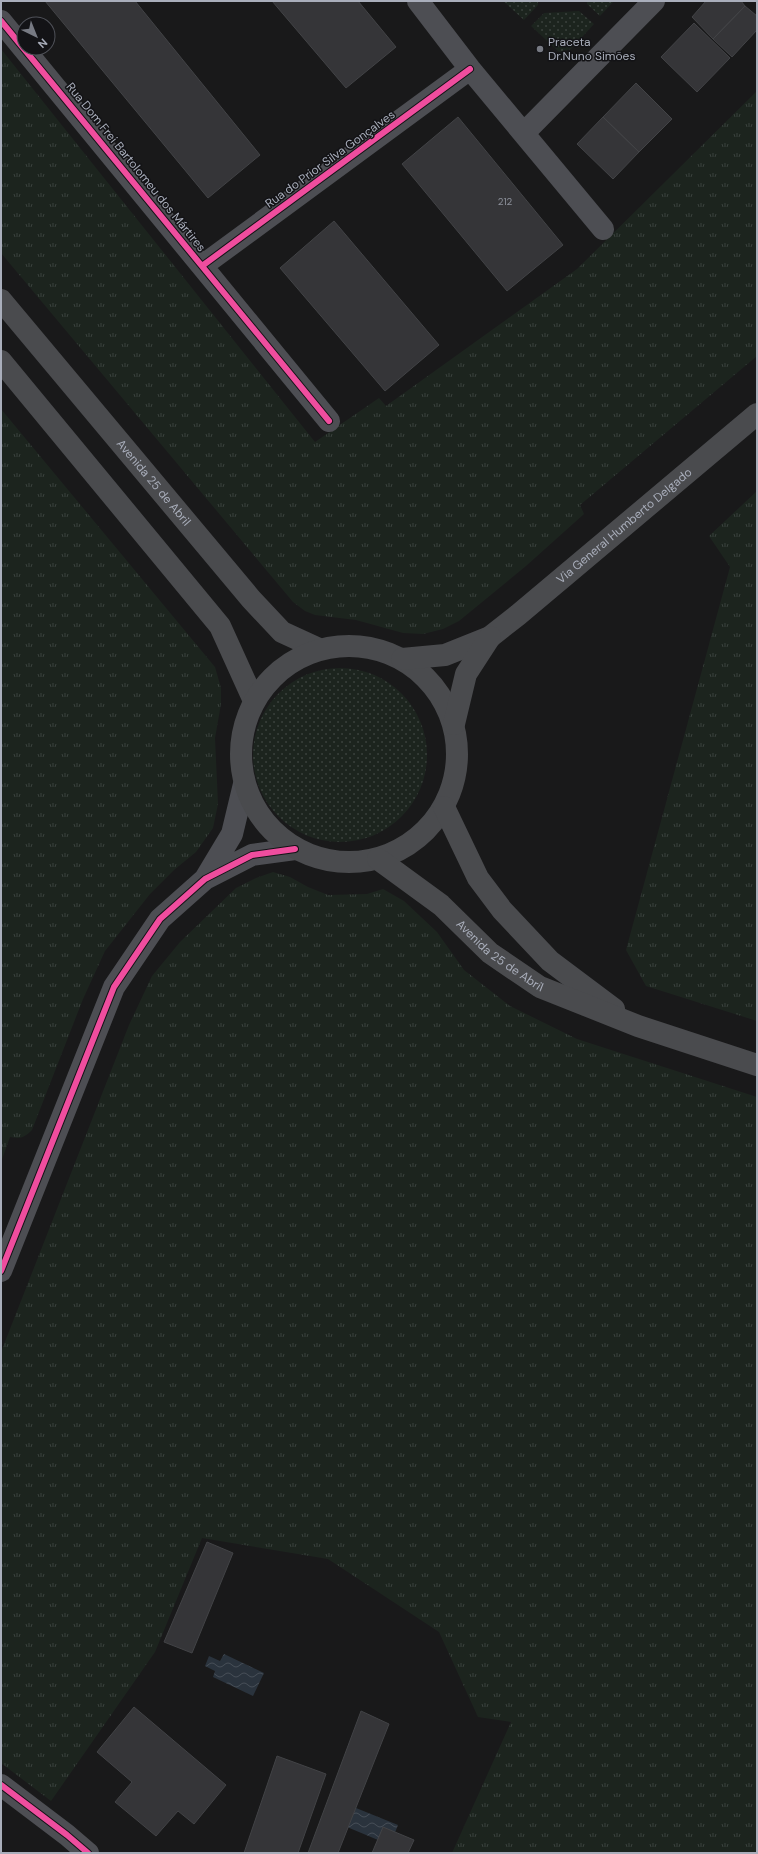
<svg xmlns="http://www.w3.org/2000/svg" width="758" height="1854" font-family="'DM Sans',sans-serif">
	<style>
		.grass { fill: url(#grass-tufts) }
		.garden { fill: url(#garden-dots) }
		.water { fill: url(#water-waves) }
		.building { fill: #353538; stroke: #424346 }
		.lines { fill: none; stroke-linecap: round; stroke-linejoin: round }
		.minor { stroke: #4d4e53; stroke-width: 22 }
		.major { stroke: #4a4b4e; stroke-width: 22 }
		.cycleway-casing { stroke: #131316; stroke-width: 8 }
		.cycleway { stroke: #ef4d9e; stroke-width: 6 }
		.poi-dot { fill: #777a83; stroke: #131316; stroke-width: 1.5 }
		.labels { text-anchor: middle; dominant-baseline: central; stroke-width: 3; stroke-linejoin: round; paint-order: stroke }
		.number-label { font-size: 10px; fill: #8c909a }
		.poi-label { font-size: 12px; fill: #a9aebb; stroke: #131316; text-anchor: start }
		.street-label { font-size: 12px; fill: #a9aebb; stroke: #131316 }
	</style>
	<defs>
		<pattern id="grass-tufts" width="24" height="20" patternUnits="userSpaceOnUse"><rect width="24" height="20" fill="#1c241e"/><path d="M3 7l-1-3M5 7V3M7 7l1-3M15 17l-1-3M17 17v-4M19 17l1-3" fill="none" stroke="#3a413d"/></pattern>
		<pattern id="garden-dots" width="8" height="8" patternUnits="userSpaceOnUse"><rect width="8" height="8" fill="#1c241e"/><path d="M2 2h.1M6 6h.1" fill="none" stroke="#3a413d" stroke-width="1.8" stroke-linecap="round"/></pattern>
		<pattern id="water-waves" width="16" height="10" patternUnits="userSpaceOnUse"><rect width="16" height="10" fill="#2a333d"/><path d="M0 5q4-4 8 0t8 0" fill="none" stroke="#464e57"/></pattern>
	</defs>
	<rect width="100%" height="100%" fill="#19191a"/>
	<!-- grass -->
	<path class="grass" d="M1,49L315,442L379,398L386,406L577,269L757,91V356L580,505L584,514L526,566L459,621L443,629L423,634L403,633L356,620L315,615L305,611L293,602L1,253Z
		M1,409L215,667L221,688V704L215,738L218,804L213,828L196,852L174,870L150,894L105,951L83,999L32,1130C24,1138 20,1139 10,1137L1,1162Z
		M757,491V1021L646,986L626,950L730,567L709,536Z
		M273,872L290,877L308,887L328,895L367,894L383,889L404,901L437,932L464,970L510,1006L577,1039L757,1097V1853H452L511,1722L478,1717L439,1632L328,1559L202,1538L155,1652L51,1801L1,1763V1352L129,1025L152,976L180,942L236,888L256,878Z"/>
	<!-- garden -->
	<path class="garden" d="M503,1H538V5L524,20Z
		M587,1H614L600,16L587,4Z
		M579,11L594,24L571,49L559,52L531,26L544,13Z
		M253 755a87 87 0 1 1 174 0a87 87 0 1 1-174 0Z"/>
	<!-- water -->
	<path class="water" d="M224,1654L264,1673L253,1696L213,1677L215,1671L205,1666L209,1656L220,1661Z
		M356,1808L398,1825L390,1845L347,1827Z"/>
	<!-- building -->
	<path class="building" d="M45,1H135L260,155L208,198Z
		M272,1H358L396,47L346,88Z
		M706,1H741L745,6L713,39L692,17Z
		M745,6L757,16V30L732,57L713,39Z
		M694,23L730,58L697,92L661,57Z
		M636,83L672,119L639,152L603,117Z
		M458,117L563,245L507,291L402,164Z
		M603,117L639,152L613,179L577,144Z
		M334,221L439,345L385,391L280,268Z
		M207,1542L233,1553L192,1653L164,1642Z
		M134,1707L226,1785L194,1824L178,1811L156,1836L115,1802L132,1782L97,1752Z
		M361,1711L389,1724L338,1853H308Z
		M277,1756L326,1774L298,1853H244Z
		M383,1827L414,1840L408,1853H372Z"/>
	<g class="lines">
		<!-- minor -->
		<path class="minor" d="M418,1L470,69L603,229
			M1,21L329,421
			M524,133L654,1
			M202,266L470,69
			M205,879L232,834L244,784
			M1,1271L114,987L160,919L205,879L252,855L295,849
			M1,1785L67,1835L88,1853"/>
		<!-- major -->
		<g class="major">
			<path id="s1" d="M1,300L251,599L282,632L319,649"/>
			<path d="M1,361L220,626L254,701"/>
			<circle cx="349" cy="754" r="108"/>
			<path id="s2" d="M402,659L445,655L490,637L518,615L757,414"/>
			<path d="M454,724L466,674L490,637"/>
			<path d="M444,807L478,878L502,910L550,961L614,1009"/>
			<path id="s3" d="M378,859L441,905L490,953L540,987L638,1026L757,1065"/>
		</g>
		<!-- cycleway casing -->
		<g class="cycleway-casing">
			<path id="cycleway" d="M1,21L329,421
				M202,266L470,69
				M1,1271L114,987L160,919L205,879L252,855L295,849
				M1,1785L67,1835L88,1853"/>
		</g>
		<!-- cycleway -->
		<use href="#cycleway" class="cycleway"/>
	</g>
	<!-- markers -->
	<circle class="poi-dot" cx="540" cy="49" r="4"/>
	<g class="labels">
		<!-- number labels -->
		<g class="number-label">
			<text x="505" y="201">212</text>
		</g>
		<!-- poi labels -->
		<g class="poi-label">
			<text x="548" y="42">Praceta<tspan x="548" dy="14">Dr.Nuno Simões</tspan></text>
		</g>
		<!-- street labels -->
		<g class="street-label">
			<text transform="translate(330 159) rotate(-36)">Rua do Prior Silva Gonçalves</text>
			<text transform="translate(136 167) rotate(51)">Rua Dom Frei Bartolomeu dos Mártires</text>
			<text stroke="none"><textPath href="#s1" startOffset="238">Avenida 25 de Abril</textPath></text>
			<text stroke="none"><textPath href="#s2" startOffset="266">Via General Humberto Delgado</textPath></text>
			<text stroke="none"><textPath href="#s3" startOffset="156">Avenida 25 de Abril</textPath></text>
		</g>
	</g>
	<!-- border -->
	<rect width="758" height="1854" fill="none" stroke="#a9aebb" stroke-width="4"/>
	<!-- north arrow -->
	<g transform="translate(36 36) rotate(137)"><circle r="19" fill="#131316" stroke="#4f5158"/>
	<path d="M0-3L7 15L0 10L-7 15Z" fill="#777a83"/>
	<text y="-6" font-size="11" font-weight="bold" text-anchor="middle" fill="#a9aebb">N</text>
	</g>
</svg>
